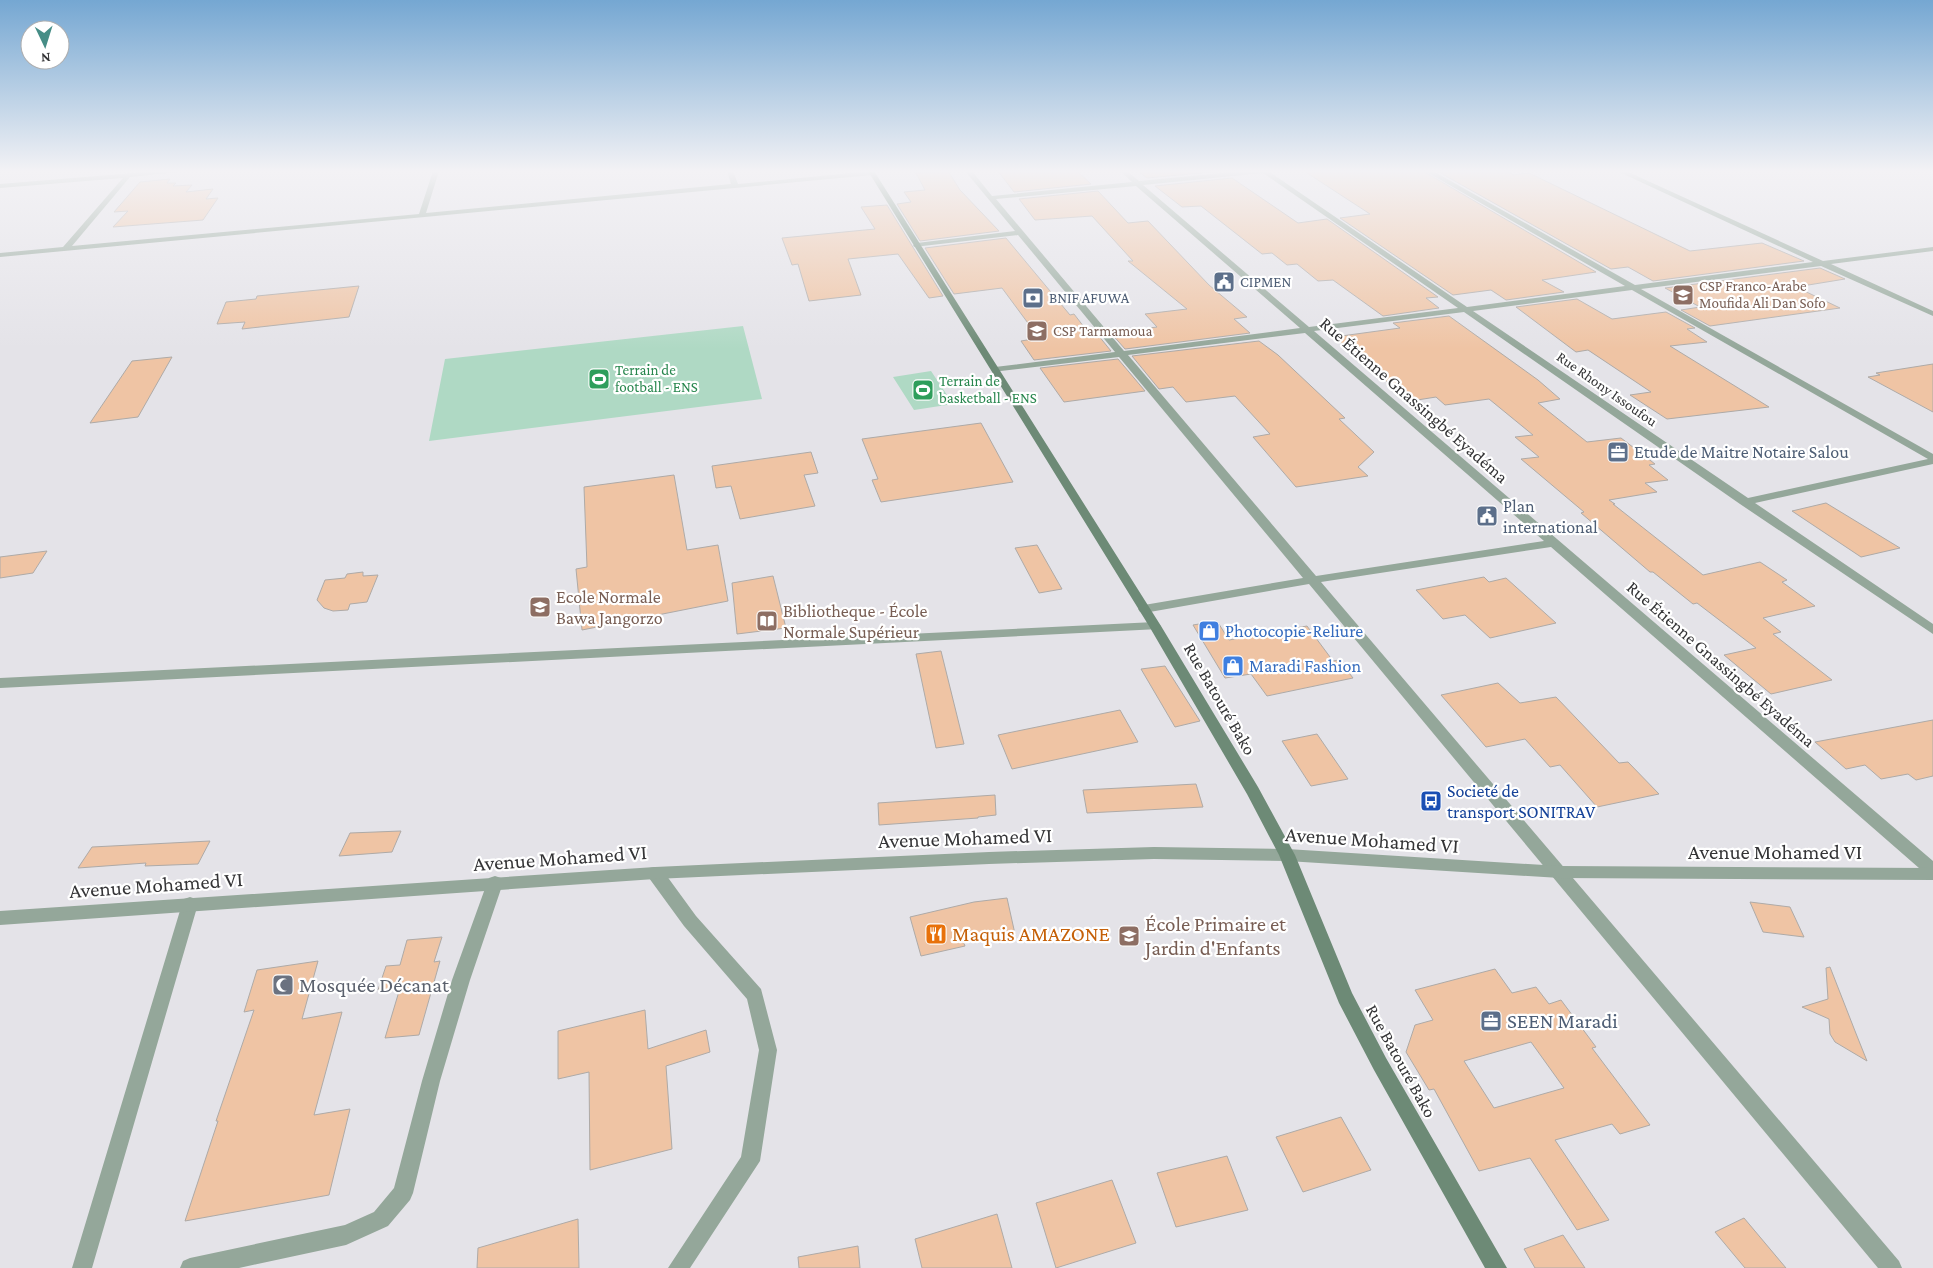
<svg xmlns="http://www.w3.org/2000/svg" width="1933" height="1268" font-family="'Crimson Pro',serif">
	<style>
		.green { fill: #afd9c4 }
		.building { fill: #efc4a4; stroke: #aeaaa7; fill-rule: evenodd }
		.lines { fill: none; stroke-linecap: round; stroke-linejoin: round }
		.service { fill: #94a79a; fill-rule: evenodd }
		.minor { fill: #94a79a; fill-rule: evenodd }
		.tertiary { fill: #94a79a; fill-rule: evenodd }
		.secondary { fill: #6d8a76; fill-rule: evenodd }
		.labels { text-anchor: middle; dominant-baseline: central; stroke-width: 4.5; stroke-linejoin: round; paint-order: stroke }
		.far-service-label { font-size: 15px; fill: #4e5e75; stroke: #fff; text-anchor: start }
		.far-education-label { font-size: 15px; fill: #785e54; stroke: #fff; text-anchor: start }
		.far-leisure-label { font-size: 15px; fill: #27864d; stroke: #fff; text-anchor: start }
		.far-street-label { font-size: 15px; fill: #343436; stroke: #fff }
		.street-label { font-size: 18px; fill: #343436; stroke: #fff }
		.service-label { font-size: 18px; fill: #4e5e75; stroke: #fff; text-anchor: start }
		.education-label { font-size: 18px; fill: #785e54; stroke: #fff; text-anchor: start }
		.shop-label { font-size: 18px; fill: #366cbe; stroke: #fff; text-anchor: start }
		.transit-label { font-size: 18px; fill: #164399; stroke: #fff; text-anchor: start }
		.near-street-label { font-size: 21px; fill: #343436; stroke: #fff }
		.near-education-label { font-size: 21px; fill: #785e54; stroke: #fff; text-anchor: start }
		.near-food-label { font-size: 21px; fill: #c56008; stroke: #fff; text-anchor: start }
		.near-worship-label { font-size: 21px; fill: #5b616d; stroke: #fff; text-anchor: start }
		.near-service-label { font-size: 21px; fill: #4e5e75; stroke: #fff; text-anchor: start }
	</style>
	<rect width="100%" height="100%" fill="#e4e3e8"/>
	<!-- green -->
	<path class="green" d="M743,326L762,399L429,441L445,359Z
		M931,371L953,404L914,410L893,377Z"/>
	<!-- building -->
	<path class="building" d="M948,171L960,190L999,231L920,241L897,204L911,202L904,192L925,190L916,173Z
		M998,171H1077L1091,184L1014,192Z
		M1138,171H1222L1147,178Z
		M1304,171H1423L1596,272L1542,280L1564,292L1506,300L1491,290L1453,295L1340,218L1370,214Z
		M1437,171H1507L1513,175L1529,173L1690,251L1762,243L1804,261L1653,281L1628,267L1611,269Z
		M1232,178L1298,223L1327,219L1438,297L1426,298L1439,308L1383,316L1333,280L1318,281L1297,264L1287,265L1272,253L1262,254L1201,206L1182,207L1155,186Z
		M170,179L167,183H176L173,186L192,185L186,192L213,189L206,199L218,198L203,220L113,227L128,211L114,212L140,182Z
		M1098,191L1128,223L1148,221L1209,285L1247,317L1234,319L1250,333L1125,349L1111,333L1157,327L1145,314L1187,309L1128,261H1133L1092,216L1035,220L1019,199Z
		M887,205L943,296L929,298L898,254L848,259L861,295L809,301L798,264L792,265L782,238L875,229L861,207Z
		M1006,238L1070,315L1074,314L1091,336L1098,335L1111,351L1034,360L1021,341L1039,338L1002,288L954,294L925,248Z
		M1820,268L1845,279L1796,287L1840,308L1710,326L1681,310L1700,307L1665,288Z
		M359,286L349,317L242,329L245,322L217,324L226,302L256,299L257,296Z
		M1577,299L1612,319L1666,312L1695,328L1687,329L1707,342L1670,346L1769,407L1667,419L1630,395L1651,392L1588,350L1576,352L1516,307Z
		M1449,316L1538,380L1560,399L1538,403L1587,442L1621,438L1655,464L1649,465L1668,480L1645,483L1657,492L1609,500L1615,504H1613L1703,575L1760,562L1787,580L1782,582L1815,606L1763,618L1781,632L1773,634L1832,680L1771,694L1724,655L1756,648L1697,603L1693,604L1653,572H1650L1581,513L1584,512L1521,459L1539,457L1515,437L1533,435L1489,399L1445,405L1436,397L1411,401L1343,346H1345L1334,337L1400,328L1393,323Z
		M1259,341L1278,355L1345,418L1339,419L1374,452L1358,467L1368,476L1296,487L1253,437L1270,434L1235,396L1186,402L1173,387L1159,389L1132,356Z
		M172,357L138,417L90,423L132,361Z
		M1118,359L1145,391L1064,402L1040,368Z
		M1933,364V412L1868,377L1880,375L1876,373Z
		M981,423L1013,482L881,502L872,480L878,479L862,439Z
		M811,452L818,473L804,475L815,506L740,519L731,486L716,488L712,466Z
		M674,475L687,550L718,545L728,601L582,630L576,569L587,567L584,487Z
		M1826,503L1900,548L1861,557L1792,511Z
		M1037,545L1062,589L1039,593L1015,548Z
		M47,551L33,573L0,578V557Z
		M363,572V576L378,575L367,602L350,604L348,610L333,611L324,608L317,600L325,580L345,578L347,574Z
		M773,576L786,628L737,634L732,583Z
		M1484,577L1489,582L1506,578L1556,623L1490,638L1465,615L1443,619L1416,590Z
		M1217,621L1229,640L1307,626L1333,661L1339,660L1353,678L1267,696L1251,674L1225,678L1193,625Z
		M941,651L964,744L936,748L916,654Z
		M1165,666L1200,721L1175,727L1141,669Z
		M1498,683L1520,703L1556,697L1619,763L1628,762L1659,794L1597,807L1560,765L1550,767L1525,739L1486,747L1441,695Z
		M1120,710L1138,742L1012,769L998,735Z
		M1933,720V776L1916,780L1908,774L1881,779L1865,765L1846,769L1815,742Z
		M1317,734L1348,779L1311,786L1282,741Z
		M1196,784L1203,807L1087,813L1083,790Z
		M995,795L996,815L978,817V818L879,825L878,803Z
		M401,831L392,852L339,856L350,833Z
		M210,841L198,864L145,866L146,863L78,868L92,847Z
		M1007,898L1015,934L963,941L965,946L921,956L910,917L974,902Z
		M1750,902L1790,907L1804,937L1763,932Z
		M442,937L434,962L440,961L419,1035L385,1038L400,988L378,990L386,966L400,965L407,940Z
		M318,961L302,1019L342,1012L314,1115L350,1109L329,1195L185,1221L218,1121H216L254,1010L244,1012L257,970Z
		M1830,967L1855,1031L1867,1061L1835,1042L1830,1034L1829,1019L1802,1007L1828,999L1826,968Z
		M1495,969L1512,993L1536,987L1549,1004L1561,1000L1596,1047L1592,1048L1650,1125L1620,1134L1612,1124L1555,1140L1609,1220L1577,1230L1530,1158L1479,1171L1434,1089L1429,1090L1406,1052L1415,1025L1433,1020L1415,990ZM1531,1042L1564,1088L1494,1108L1464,1061Z
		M645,1010L648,1049L706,1030L710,1052L666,1066L672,1149L590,1170L589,1072L558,1079V1031Z
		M1341,1117L1371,1170L1303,1192L1276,1137Z
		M1227,1156L1248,1210L1176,1227L1157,1173Z
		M1112,1180L1136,1243L1056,1268L1036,1203Z
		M997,1214L1012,1268H922L915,1239Z
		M1744,1218L1786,1268H1745L1715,1232Z
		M578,1219L579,1268H477L478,1248Z
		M1563,1235L1585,1268H1535L1524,1249Z
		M858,1246L860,1268H799L798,1257Z"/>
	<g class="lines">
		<!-- service -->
		<path class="service" d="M1155,622L1161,626L1159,629L0,688V678Z"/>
		<!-- minor -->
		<path class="minor" d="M158,171H187L130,177L72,246L419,214L433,171H439L426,213L731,184L727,171H733L738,184L871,171L875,173L872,175L0,257V253L63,247L123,178L0,188V184Z
			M965,171H972L992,196L1132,182L1120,171H1127L1139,181L1244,171H1268L1467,307L1625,286L1425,171H1433L1635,285L1813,262L1617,171H1626L1823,261L1933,247V251L1831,264L1933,311V316L1821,266L1641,289L1933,454V464L1755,503L1933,624V634L1740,504L1464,312L1314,331L1933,861V876L1927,875L1551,547L1321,582L1899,1261L1902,1268H1878L1309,584L1144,613L1140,612L1138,609L1140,606L1144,605L1303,578L1119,357L992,372V368L995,367L1115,352L1018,235L914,247L913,245L917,243L1015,231ZM1263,173L1458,308L1309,327L1143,185ZM1136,186L1300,328L1124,351L996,199ZM1632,290L1928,459L1748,498L1473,311ZM1305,333L1544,541L1316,576L1128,355Z
			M655,867L661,868L696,916L761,989L777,1050L760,1161L690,1268H668L741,1157L759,1050L747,999L684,926L649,878L647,873L649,868Z
			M495,876L501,878L503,883L470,980L440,1081L413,1193L410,1200L388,1226L346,1245L239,1268H180L183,1261L190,1258L345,1225L374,1212L394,1188L422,1081L452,980L487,883L489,878Z
			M190,897L196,899L198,904L92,1268H72L182,904L184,899Z"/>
		<!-- tertiary -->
		<path class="tertiary" d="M1154,847L1287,849L1560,866L1933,868V880L1560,878L1287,861L1154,859L989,864L655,879L0,925V911L655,867L989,852Z"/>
		<!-- secondary -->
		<path class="secondary" d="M868,171H874L1161,626L1258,787L1295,855L1352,993L1386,1058L1507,1268H1485L1374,1070L1339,1003L1279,855L1247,794L1149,626Z"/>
	</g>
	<!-- sky -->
	<linearGradient id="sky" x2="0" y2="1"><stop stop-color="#75a7d2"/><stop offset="0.49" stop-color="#f3f2f5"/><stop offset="1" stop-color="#f3f2f5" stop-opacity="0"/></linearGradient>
	<rect width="1933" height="349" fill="url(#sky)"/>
	<!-- icons -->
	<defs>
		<g id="civic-square" transform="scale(1.125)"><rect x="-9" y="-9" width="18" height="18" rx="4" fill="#5c6f8a" stroke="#fff"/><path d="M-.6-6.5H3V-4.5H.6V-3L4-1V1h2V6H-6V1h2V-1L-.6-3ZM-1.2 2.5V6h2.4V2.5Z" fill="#fff"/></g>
		<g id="school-square" transform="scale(1.125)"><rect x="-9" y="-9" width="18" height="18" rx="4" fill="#8d6e63" stroke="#fff"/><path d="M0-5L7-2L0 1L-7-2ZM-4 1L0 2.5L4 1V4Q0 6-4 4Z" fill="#fff"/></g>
		<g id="bank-square" transform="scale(1.125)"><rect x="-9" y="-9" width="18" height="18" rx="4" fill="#5c6f8a" stroke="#fff"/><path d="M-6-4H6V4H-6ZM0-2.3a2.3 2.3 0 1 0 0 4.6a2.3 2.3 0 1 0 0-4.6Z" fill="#fff"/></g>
		<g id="stadium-square" transform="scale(1.125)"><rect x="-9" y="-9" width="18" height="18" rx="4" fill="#2e9e5b" stroke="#fff"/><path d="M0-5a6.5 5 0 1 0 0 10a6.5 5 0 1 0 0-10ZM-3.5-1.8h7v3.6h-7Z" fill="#fff"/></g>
		<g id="office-square" transform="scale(1.125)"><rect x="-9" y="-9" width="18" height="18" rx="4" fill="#5c6f8a" stroke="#fff"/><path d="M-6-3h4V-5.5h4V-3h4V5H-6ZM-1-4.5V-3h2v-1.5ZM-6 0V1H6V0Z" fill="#fff"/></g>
		<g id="library-square" transform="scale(1.125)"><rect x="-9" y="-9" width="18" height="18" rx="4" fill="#8d6e63" stroke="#fff"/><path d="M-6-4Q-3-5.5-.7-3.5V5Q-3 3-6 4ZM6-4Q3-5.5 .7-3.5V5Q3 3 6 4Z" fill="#fff"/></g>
		<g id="shop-square" transform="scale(1.125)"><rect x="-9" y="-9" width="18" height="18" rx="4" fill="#3f7fe0" stroke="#fff"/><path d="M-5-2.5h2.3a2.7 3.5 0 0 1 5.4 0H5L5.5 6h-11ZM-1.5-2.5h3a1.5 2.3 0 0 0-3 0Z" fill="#fff"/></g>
		<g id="bus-square" transform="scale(1.125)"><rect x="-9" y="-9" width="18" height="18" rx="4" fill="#1a4fb4" stroke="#fff"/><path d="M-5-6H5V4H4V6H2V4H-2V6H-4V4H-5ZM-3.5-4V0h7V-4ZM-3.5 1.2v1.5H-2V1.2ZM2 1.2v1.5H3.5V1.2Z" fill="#fff"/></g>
		<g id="restaurant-square" transform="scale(1.125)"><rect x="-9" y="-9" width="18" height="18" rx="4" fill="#e8710a" stroke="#fff"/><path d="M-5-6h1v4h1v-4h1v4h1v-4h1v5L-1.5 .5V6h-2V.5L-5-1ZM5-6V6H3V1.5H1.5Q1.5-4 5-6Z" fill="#fff"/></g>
		<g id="mosque-square" transform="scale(1.125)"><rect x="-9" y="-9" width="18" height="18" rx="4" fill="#6b7280" stroke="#fff"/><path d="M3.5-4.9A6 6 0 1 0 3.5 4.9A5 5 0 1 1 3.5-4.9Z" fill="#fff"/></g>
	</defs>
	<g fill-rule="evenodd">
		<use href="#civic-square" x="1224" y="282"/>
		<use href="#school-square" x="1683" y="295"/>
		<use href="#bank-square" x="1033" y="298"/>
		<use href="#school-square" x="1037" y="331"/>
		<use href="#stadium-square" x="599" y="379"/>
		<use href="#stadium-square" x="923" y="390"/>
		<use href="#office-square" x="1618" y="452"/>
		<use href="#civic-square" x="1487" y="516"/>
		<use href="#school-square" x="540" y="607"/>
		<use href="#library-square" x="767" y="621"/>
		<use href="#shop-square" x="1209" y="631"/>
		<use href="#shop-square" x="1233" y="666"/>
		<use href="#bus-square" x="1431" y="801"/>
		<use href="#restaurant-square" x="936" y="934"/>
		<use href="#school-square" x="1129" y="936"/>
		<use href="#mosque-square" x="283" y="985"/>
		<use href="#office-square" x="1491" y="1021"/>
	</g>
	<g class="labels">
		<!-- far-service labels -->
		<g class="far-service-label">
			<text x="1240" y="282">CIPMEN</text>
			<text x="1049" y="298">BNIF AFUWA</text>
		</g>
		<!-- far-education labels -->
		<g class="far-education-label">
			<text x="1699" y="286">CSP Franco-Arabe<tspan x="1699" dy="17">Moufida Ali Dan Sofo</tspan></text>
			<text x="1053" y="331">CSP Tarmamoua</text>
		</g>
		<!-- far-leisure labels -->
		<g class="far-leisure-label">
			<text x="615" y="370">Terrain de<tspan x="615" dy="17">football - ENS</tspan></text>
			<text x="939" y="381">Terrain de<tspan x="939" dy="17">basketball - ENS</tspan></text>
		</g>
		<!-- far-street labels -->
		<g class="far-street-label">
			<text transform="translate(1607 389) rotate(35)">Rue Rhony Issoufou</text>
		</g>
		<!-- street labels -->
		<g class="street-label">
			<text transform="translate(1414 400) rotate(41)">Rue Étienne Gnassingbé Eyadéma</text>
			<text transform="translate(1721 664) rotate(41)">Rue Étienne Gnassingbé Eyadéma</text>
			<text transform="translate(1220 699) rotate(60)">Rue Batouré Bako</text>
			<text transform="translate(1401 1061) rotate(61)">Rue Batouré Bako</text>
		</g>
		<!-- service labels -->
		<g class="service-label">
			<text x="1634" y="452">Etude de Maitre Notaire Salou</text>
			<text x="1503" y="506">Plan<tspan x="1503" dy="21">international</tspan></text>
		</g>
		<!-- education labels -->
		<g class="education-label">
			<text x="556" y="597">Ecole Normale<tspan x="556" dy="21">Bawa Jangorzo</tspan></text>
			<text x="783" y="611">Bibliotheque - École<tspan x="783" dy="21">Normale Supérieur</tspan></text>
		</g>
		<!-- shop labels -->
		<g class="shop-label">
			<text x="1225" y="631">Photocopie-Reliure</text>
			<text x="1249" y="666">Maradi Fashion</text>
		</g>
		<!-- transit labels -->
		<g class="transit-label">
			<text x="1447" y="791">Societé de<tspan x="1447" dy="21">transport SONITRAV</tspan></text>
		</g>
		<!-- near-street labels -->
		<g class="near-street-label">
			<text transform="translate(965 838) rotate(-2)">Avenue Mohamed VI</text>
			<text transform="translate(1372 840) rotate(4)">Avenue Mohamed VI</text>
			<text x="1775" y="852">Avenue Mohamed VI</text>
			<text transform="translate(560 858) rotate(-4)">Avenue Mohamed VI</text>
			<text transform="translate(156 885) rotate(-4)">Avenue Mohamed VI</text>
		</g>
		<!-- near-education labels -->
		<g class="near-education-label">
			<text x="1145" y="924">École Primaire et<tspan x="1145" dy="24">Jardin d'Enfants</tspan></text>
		</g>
		<!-- near-food labels -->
		<g class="near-food-label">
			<text x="952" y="934">Maquis AMAZONE</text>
		</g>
		<!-- near-worship labels -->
		<g class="near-worship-label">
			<text x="299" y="985">Mosquée Décanat</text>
		</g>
		<!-- near-service labels -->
		<g class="near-service-label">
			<text x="1507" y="1021">SEEN Maradi</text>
		</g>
	</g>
	<!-- north arrow -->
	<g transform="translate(45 45) rotate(176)"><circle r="24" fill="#ffffff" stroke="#aeaeaf"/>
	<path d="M0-4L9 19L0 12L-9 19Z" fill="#468d86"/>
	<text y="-8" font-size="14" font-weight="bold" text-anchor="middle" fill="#343436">N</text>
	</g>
</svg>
